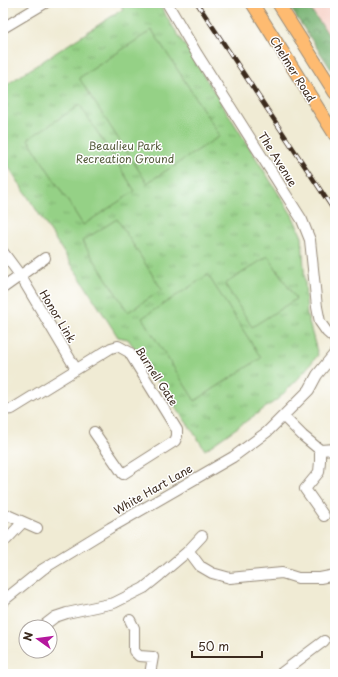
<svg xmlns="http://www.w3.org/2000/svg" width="338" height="677" font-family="'Playpen Sans',sans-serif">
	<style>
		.built { fill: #f7d1c7 }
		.grass { fill: url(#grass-tufts); stroke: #687e52 }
		.forest { fill: url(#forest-crowns); stroke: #5a6e48 }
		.garden { fill: #95d186; stroke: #687e52 }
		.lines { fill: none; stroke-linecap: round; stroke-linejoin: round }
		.minor-casing { stroke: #968a79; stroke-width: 12 }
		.major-casing { stroke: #968a79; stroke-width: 14 }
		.minor { stroke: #fff; stroke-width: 10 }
		.major { stroke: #febb71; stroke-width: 12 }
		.rail-casing { stroke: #3b2a1e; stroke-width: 4.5 }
		.rail { stroke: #fff; stroke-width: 3; stroke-dasharray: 9; stroke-linecap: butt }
		.labels { text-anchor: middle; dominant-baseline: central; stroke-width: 3; stroke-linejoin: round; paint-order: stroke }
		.street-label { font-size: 11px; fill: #3b2a1e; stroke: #fff }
		.park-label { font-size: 11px; fill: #565c3d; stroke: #fff }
	</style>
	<defs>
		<pattern id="grass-tufts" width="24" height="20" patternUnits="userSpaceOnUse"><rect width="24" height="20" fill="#95d186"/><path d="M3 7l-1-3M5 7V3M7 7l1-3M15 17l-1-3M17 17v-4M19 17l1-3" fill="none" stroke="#7baa6d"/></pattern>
		<pattern id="forest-crowns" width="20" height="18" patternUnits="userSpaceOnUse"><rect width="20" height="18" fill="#78b373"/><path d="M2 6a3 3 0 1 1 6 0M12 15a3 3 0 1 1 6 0" fill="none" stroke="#64925e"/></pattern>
	</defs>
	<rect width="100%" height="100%" fill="#fff"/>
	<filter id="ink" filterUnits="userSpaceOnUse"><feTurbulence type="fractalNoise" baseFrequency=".025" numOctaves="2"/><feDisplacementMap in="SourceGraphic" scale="8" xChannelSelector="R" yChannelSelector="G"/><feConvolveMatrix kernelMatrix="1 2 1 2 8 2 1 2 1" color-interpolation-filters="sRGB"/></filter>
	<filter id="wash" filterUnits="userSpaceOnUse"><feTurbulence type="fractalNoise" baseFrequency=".012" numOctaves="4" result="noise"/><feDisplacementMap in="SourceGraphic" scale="16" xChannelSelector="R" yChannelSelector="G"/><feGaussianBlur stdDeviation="0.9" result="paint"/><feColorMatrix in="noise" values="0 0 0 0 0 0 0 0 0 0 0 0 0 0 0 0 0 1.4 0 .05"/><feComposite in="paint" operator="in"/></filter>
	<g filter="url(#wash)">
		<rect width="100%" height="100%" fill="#f0ebd4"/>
		<!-- built -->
		<path class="built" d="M303,3H335V51Z"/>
		<!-- grass -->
		<path class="grass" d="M120,3H158L292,215L302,237L307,315L318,355L297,380L278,399L205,450L196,436L128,339L118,337L3,158V87L123,9Z"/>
		<!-- forest -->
		<path class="forest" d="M287,3H306L324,28L335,45V75Z"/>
		<!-- garden -->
		<path class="garden" d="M152,30L220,136L147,183L79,78Z
			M80,105L135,191L83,225L28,139Z
			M117,219L162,290L128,312L82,241Z
			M268,256L296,299L252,327L225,284Z
			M208,275L261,358L195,401L142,318Z"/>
	</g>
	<g filter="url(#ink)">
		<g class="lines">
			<!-- minor casing -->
			<g class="minor-casing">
				<path id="minor" d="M167,3L197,54L302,220L310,240L317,307L320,322L327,332L335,339
					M3,28L45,3
					M3,252L20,275L76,369
					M3,288L45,258
					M3,410L12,409L111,348L118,346L129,352L177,430V436L175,441L123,474L94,432
					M283,416L303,436L320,450L335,449
					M320,450V461L319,472L305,489L324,516
					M3,513L37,528
					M6,540L23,522
					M187,552L202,536
					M3,601L43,569L110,528L233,457L267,432L309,390L317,375L335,353
					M130,620L134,628V651L139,656L153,657L150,674
					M42,627L55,617L67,613L114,603L144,588L160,575L187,552L191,554L200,566L212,573L230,578L250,576L282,573L298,578H320L335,575
					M280,674L324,641"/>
			</g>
			<!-- major casing -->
			<g class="major-casing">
				<path id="major" d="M252,3L335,135
					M278,3L335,93"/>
			</g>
			<!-- minor -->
			<use href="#minor" class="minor"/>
			<!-- major -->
			<use href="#major" class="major"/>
			<!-- rail casing -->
			<g class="rail-casing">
				<path id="rail" d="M197,3L335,212"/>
			</g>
			<!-- rail -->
			<use href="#rail" class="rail"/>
		</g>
	</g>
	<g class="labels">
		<!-- street labels -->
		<g class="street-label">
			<text transform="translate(293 69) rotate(58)">Chelmer Road</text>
			<text transform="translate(278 159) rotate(58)">The Avenue</text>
			<text transform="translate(58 316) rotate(59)">Honor Link</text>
			<text transform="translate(157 376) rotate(57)">Burnell Gate</text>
			<text transform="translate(153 489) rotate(-30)">White Hart Lane</text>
		</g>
		<!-- park labels -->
		<g class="park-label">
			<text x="125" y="145">Beaulieu Park<tspan x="125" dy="13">Recreation Ground</tspan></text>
		</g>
	</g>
	<!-- margin -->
	<rect width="338" height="677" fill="none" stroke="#fff" stroke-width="16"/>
	<!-- north arrow -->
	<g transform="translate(38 639) rotate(284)"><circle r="19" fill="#ffffff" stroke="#b1aaa5"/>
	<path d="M0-3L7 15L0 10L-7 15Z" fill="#b5179e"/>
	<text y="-6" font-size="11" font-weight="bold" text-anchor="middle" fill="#3b2a1e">N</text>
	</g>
	<!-- scale -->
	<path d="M192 651v6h70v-6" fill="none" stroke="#3b2a1e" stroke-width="2"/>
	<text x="198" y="651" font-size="12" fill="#3b2a1e" stroke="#ffffff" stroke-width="3" paint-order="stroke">50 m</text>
</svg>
